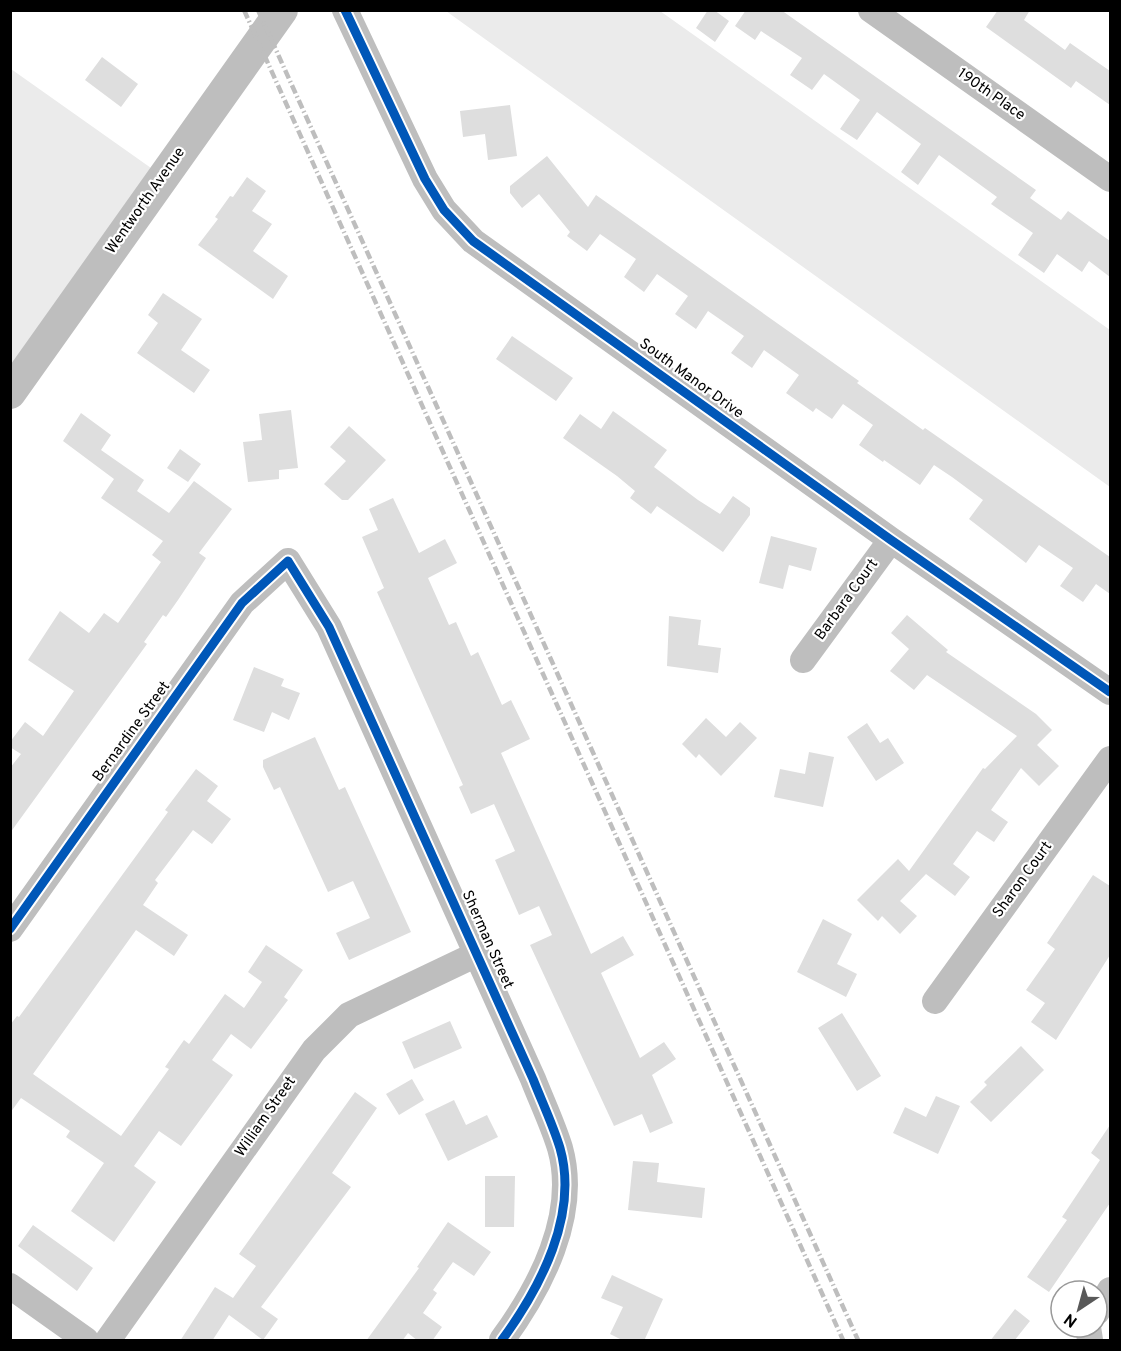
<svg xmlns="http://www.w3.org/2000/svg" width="1121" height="1351" font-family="Overpass,sans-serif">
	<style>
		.green { fill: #ebebeb }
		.building { fill: #dedede }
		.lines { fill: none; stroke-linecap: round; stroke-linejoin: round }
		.minor { stroke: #bebebe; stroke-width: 26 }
		.tertiary { stroke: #bebebe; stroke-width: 32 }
		.rail { stroke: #bebebe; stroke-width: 4.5; stroke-dasharray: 9 3 1.5 3; stroke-linecap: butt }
		.cycleway-casing { stroke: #fff; stroke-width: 13 }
		.cycleway { stroke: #0057b8; stroke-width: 9 }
		.labels { text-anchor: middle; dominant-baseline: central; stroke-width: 4.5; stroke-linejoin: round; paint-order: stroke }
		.street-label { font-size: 15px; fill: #000; stroke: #fff }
	</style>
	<rect width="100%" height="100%" fill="#fff"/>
	<!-- green -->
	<path class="green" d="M446,11H660L1110,330V487Z
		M11,69L151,168L11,365Z"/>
	<!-- building -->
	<path class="building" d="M708,10H714L729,21L715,42L696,28Z
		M746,10H781L1036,190L1030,198L1061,220L1068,211L1110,241V277L1089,261L1082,272L1057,254L1044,273L1018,255L1033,233L991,204L997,197L939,155L918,185L901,172L921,144L877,112L857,140L840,129L860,100L824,74L812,90L790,75L802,58L761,31L755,40L735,26Z
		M998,10H1030L1024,20L1065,50L1070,43L1110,71V105L1076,81L1071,88L986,27Z
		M102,57L138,84L121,107L85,80Z
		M510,105L517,156L488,160L485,134L463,137L460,111Z
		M547,156L588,207L596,195L859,381L857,383L923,430L925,428L1110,557V594L1096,584L1083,602L1060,586L1073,568L1039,545L1026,563L969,519L983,500L952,477L934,465L920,485L884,460L883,462L859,445L873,425L843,404L832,419L816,408L813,412L786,393L799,375L764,350L752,368L731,353L744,336L708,311L696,329L675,314L688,296L657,274L644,292L624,277L636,259L600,234L587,251L567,236L570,232L539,194L522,208L510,193V186Z
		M247,177L266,191L252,211L272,224L253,251L288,276L273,299L198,245L218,219L215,217L230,196L233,197Z
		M163,293L202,319L181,350L210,370L194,393L137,353L158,323L148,315Z
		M512,336L573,378L556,401L496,359Z
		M291,410L298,468L279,470V479L248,482L243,442L262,440L259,414Z
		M613,411L667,450L654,467L698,500L720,514L733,496L750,508V515L723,552L657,506L651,514L630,498L635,491L617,476L563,438L580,414L601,429Z
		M81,413L111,435L101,450L144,480L137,491L169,513L194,481L232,509L199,553L206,558L178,600L166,617L163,615L144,642L147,644L10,833V768L21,754L10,747V742L25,722L43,736L74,691L28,660L60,611L89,633L104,613L118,623L161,562L152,555L163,541L101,498L114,479L63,441Z
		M349,426L386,460L348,500H342L324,484L346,461L330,447Z
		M180,449L201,464L188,482L167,468Z
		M393,498L419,553L445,539L457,563L428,578L449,625L456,622L471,656L478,652L502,705L511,700L530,739L501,753L591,954L623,936L634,955L601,973L640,1058L664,1042L676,1059L652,1075L673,1123L650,1133L642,1114L614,1126L530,945L552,935L539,906L519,915L495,860L515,851L494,804L471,814L459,787L463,785L377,592L384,588L362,537L378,530L369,509Z
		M771,536L817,548L811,571L789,565L783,589L759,583Z
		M907,615L948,650L946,652L1036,714L1052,730L1037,745L1059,766L1039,786L1021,768L991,810L1008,822L994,842L977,831L953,864L970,877L955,896L926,874L900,901L917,916L900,934L882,916L878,921L857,900L898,859L909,871L983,768L985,769L1017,736L927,675L914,690L890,671L909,649L891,633Z
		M669,616L701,620L698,645L721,648L718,673L667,666Z
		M254,667L284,679L281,686L300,693L289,720L272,712L264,732L233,720Z
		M706,718L726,737L740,722L757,738L721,776L699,754L696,758L682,744Z
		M867,723L880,743L888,738L904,763L876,781L847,737Z
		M315,737L339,790L345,787L411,932L349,960L336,933L370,918L353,881L328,892L280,787L274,790L263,767V760Z
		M809,752L834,757L823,807L774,797L780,769L805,774Z
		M196,769L218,786L207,801L231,819L212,844L193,830L155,880L158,883L143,905L188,935L174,956L136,930L33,1074L121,1136L169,1069L165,1067L184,1040L189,1044L225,994L244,1008L262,982L248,972L266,945L303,970L284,997L288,1000L251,1049L231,1034L212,1060L233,1075L181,1146L159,1131L134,1166L156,1182L114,1242L71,1211L104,1163L66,1137L70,1131L21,1098L10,1113V1025L17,1016L19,1017L168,812L165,810Z
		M1093,875L1110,886V955L1056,1040L1031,1022L1045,1003L1026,990L1055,949L1047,943Z
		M823,919L852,934L837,964L857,974L846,997L797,972Z
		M842,1013L881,1076L857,1091L818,1028Z
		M450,1021L462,1048L414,1069L402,1042Z
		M1021,1046L1044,1070L991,1122L970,1102L987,1085L984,1082Z
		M412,1079L424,1100L399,1115L386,1094Z
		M355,1092L377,1108L332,1173L351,1187L261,1307L278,1319L263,1340L229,1315L212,1341H180L215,1287L233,1298L256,1266L239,1254Z
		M936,1096L960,1106L938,1154L893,1133L905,1107L926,1117Z
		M454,1100L466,1125L487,1115L498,1137L448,1161L425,1114Z
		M1110,1125V1203L1049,1292L1027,1277L1067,1220L1062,1217L1100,1160L1091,1153Z
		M633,1161L659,1163L657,1182L705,1188L702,1218L628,1210Z
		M485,1176H515L514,1227H485Z
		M448,1222L491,1252L474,1276L453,1262L433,1290L437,1293L423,1313L442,1327L432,1341H418L408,1333L402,1341H366L419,1268L417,1267Z
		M33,1225L93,1268L77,1291L18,1246Z
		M612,1275L663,1299L644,1341H624L610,1334L623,1307L601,1298Z
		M1015,1309L1030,1321L1014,1341H990Z"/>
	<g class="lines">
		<!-- minor -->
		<path class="minor" d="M345,10L425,179L444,210L473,241L891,540L1110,692
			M871,10L1110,179
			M803,660L891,540
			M10,929L242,603L288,561L329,627L533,1079C542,1102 553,1125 560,1148C579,1215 540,1288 502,1340
			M935,1001L1110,759
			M10,1286L86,1340
			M1097,1312L1110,1290
			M1088,1327L1090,1340
			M108,1340L314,1050L349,1015L477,954"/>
		<!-- tertiary -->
		<path class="tertiary" d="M10,393L282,10"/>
		<!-- rail -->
		<path class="rail" d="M244,10L843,1340
			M258,10L858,1340"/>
		<!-- cycleway casing -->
		<g class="cycleway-casing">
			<path id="cycleway" d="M345,10L425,179L444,210L473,241L891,540L1110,692
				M10,929L242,603L288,561L329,627L533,1079C542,1102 553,1125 560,1148C579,1215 540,1288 502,1340"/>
		</g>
		<!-- cycleway -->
		<use href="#cycleway" class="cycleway"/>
	</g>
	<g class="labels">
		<!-- street labels -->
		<g class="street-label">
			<text transform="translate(991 95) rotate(35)">190th Place</text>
			<text transform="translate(146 201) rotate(-55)">Wentworth Avenue</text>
			<text transform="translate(691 379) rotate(36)">South Manor Drive</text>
			<text transform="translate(847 600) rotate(-54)">Barbara Court</text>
			<text transform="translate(132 732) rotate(-54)">Bernardine Street</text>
			<text transform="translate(1023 880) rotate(-54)">Sharon Court</text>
			<text transform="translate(487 940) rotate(66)">Sherman Street</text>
			<text transform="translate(266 1117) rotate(-55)">William Street</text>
		</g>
	</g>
	<!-- border -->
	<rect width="1121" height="1351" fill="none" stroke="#000000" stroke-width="24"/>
	<!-- north arrow -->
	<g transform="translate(1079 1309) rotate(216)"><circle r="28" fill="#ffffff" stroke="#999999" stroke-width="1.5"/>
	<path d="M0-4.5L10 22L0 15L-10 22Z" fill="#595959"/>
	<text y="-9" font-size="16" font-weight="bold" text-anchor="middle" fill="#000000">N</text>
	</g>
</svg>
